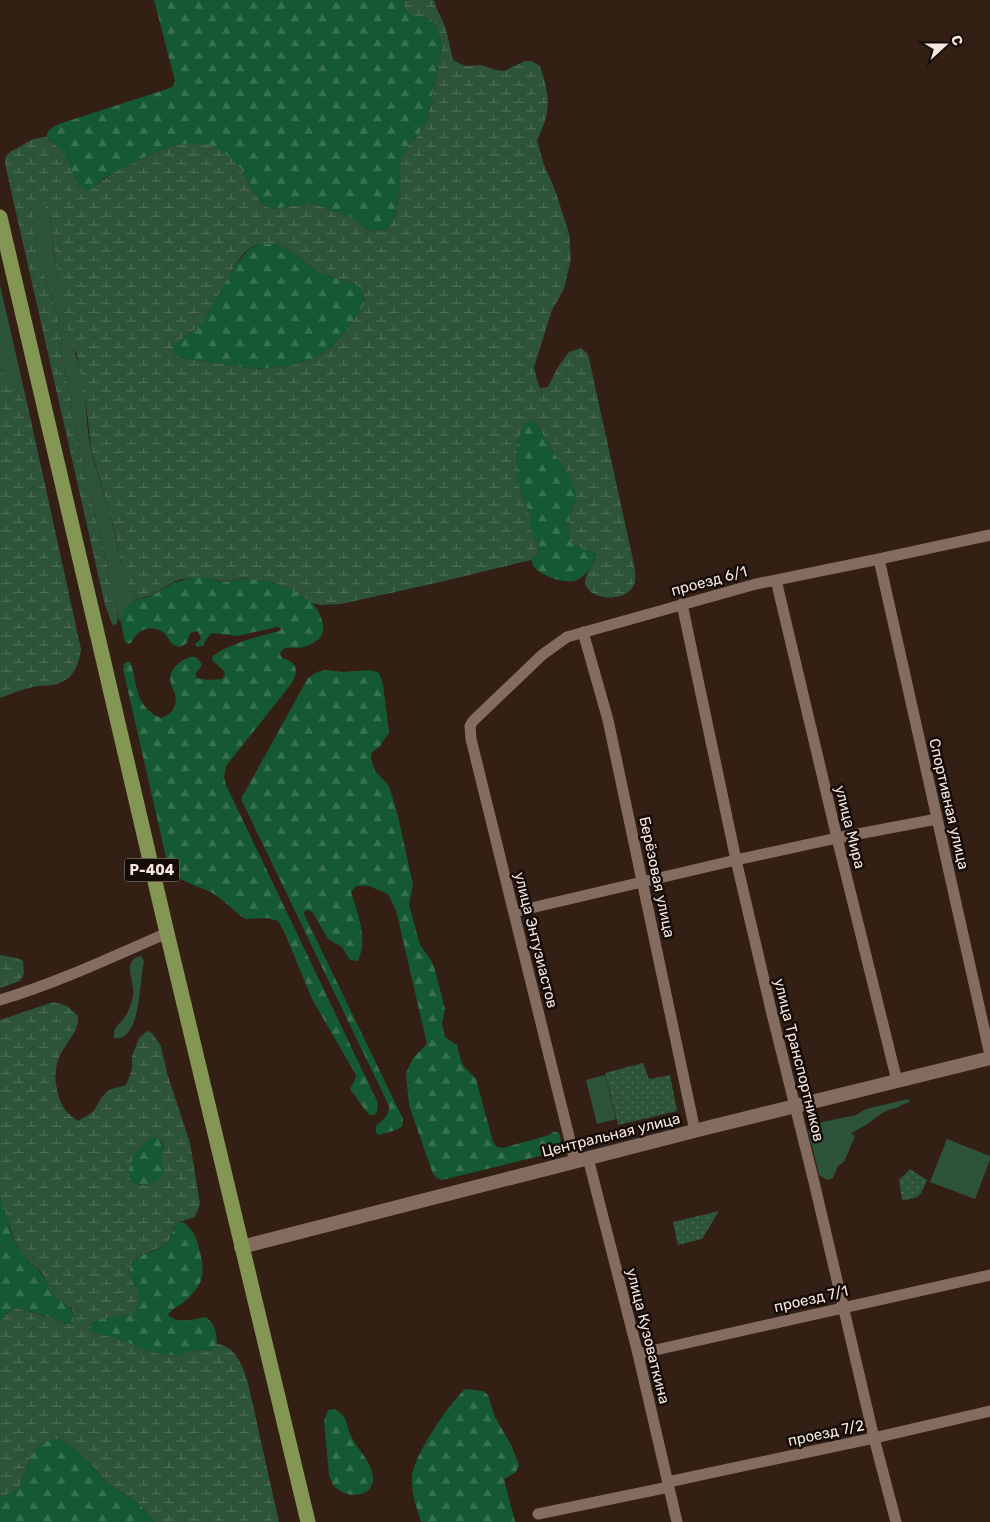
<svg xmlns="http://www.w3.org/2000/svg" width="990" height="1522" font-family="Rubik,sans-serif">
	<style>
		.grass { fill: #2d5339 }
		.forest { fill: url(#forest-firs) }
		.wetland { fill: url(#wetland-marsh); fill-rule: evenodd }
		.park { fill: url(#park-dots) }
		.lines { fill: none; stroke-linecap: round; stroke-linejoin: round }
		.minor { stroke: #856c60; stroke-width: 11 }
		.tertiary { stroke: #856c60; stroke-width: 14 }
		.trunk { stroke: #849654; stroke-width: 15 }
		.labels { text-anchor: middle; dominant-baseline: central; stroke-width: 5; stroke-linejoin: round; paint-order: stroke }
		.shield { fill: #150c07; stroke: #b2a59e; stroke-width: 1 }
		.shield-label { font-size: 14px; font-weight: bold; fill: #f5e6df }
		.street-label { font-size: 15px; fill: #f5e6df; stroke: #150c07 }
	</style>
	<defs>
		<pattern id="forest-firs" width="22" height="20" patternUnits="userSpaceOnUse" patternTransform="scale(1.25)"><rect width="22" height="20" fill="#145931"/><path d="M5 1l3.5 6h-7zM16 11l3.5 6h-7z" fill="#37714e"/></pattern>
		<pattern id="wetland-marsh" width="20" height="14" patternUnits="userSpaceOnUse" patternTransform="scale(1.25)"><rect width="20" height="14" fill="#2d5339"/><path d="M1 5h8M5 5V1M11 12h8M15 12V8" fill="none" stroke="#4c6c55"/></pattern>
		<pattern id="park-dots" width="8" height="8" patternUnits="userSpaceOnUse" patternTransform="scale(1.25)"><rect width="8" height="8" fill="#2d5339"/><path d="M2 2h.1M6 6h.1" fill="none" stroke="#4c6c55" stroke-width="1.8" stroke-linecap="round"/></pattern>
	</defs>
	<rect width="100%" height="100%" fill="#341f15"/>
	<!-- grass -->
	<path class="grass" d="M38,202L44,204L50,215L56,265L71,345C88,377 84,416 91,450C98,478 108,504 114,531C120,555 122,580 138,599C129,603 122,614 121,623L118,618L111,582L77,437L62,356L61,337L58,319L36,249L33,217L34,208Z
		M0,285L28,407L14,385L0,369Z
		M141,956L144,962C139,978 142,1043 114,1038C112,1026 122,1023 126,1015C129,1010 132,1002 133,996C136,983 120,960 141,956Z
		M605,1075L616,1119L597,1124L586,1080Z
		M908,1099L910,1102L901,1105L899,1107C882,1111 880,1115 866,1125C861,1128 855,1130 851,1134L855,1136L844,1162L838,1166L833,1178L827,1180L819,1175L808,1130L813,1124L856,1115L866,1109Z
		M947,1139L990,1156V1160L975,1199L930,1182Z"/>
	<!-- forest -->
	<path class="forest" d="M154,0H404L405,8L434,22L439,31L442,46L427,121L418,136L407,148L400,176V186L396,215L391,224L385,230L377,231L369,230L350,217L311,203L274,209L264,206L255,194L241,169L222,151L175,145L158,151L143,158L106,177L94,187L87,191L81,188L52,141L46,137C48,128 54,126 62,123L167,89L173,86L175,81Z
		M261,244H276L292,251L317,272L355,284L363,292L365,303L345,332L329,349L316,358L288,366L254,369L182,358L175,355L173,347L177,342L190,333L238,262L249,249Z
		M532,420C540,427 544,437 549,446C560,462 576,477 576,498C576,501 573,506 572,509C568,523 566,529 572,543L585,550L594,552L597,556C593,564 586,576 577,580C567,585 541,576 534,567C533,565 532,562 531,560L538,555L539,546L530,530V514L518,484L516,466L517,444L524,425Z
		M192,578C197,578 202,578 207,578C212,579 217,582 222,582C228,582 235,579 241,579C264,577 309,590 319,613C322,620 325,628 322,635C318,642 304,649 295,648C288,648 283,646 280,654L282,658C297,662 299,670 292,683L226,766L224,777L226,785L378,1103L377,1112L374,1115H369L350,1089L355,1080L356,1075L312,999L284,931L278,921L268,918L245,919C235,912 227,903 217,896C201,885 178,884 168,866L123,669L124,664L127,662H130L132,667C138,692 137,707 161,718C167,716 173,712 175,705C180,693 163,683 174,668C177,664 184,659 190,657C196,656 199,660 202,665L196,673V678L208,680L222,679L225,674C223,668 216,665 212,660L213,656C232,642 257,637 279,631L282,628L277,627L237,636L212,633L207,638L203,646L197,647L195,644L201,639L198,631L190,633L187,643L180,647L173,645C169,641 167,635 163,632C151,624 136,630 132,642L128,644L125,642C121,627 117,608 134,601C140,598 147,598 153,595C166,587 176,580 192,578Z
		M326,670L344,672L370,670L379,673L383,684L389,732L380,746L372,752L371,758L375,771L389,786L398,816L413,885L409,904L420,945L431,960L435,970L445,1009L442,1024L445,1037L457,1045L462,1064L476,1079L493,1142L497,1147L503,1148L549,1135L553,1132H557L560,1135L561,1143L552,1153L442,1180L437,1178L433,1174L409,1105L406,1073L413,1058L427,1044L396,910L388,894L369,886H356L351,892C358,914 368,939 358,961L350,960L342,947L328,939L313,913L309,910L305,911L304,914L403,1119L402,1127L396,1130L379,1135L376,1132V1126C384,1119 389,1116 389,1106L241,799L308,678L317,672Z
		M157,1137C168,1144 160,1153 162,1163C163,1169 167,1173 162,1178C155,1186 143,1184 135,1184L130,1180C129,1179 128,1173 128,1172C129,1158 143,1138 157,1137Z
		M0,1195C7,1208 8,1223 12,1236C18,1252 30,1261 41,1273C46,1278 46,1285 50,1290C58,1302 78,1307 73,1323L66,1324L49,1317L17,1308L8,1313L0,1321Z
		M183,1222C195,1231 196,1237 200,1252C206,1277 202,1286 183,1303C177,1307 172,1309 168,1315C179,1325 193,1319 206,1317C216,1325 216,1332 217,1344C209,1354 208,1351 198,1350C191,1350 185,1354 179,1355C156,1357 136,1346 116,1338C107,1335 98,1336 90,1331L92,1323L101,1319L132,1314L136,1285C131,1282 128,1277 129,1272C131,1251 158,1255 168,1241C172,1235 173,1228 177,1223Z
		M465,1389L483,1391L488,1395L495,1417L511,1445L519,1465L516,1472L504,1479L515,1522H421C416,1506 411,1493 412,1476C414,1455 449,1404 465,1389Z
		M335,1409C350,1419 345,1424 352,1438C358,1450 369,1459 372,1472C379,1495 351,1501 336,1488C332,1485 331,1480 329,1475L324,1421L328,1410Z
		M59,1439L73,1447L92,1465L107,1483L140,1504L154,1522H0V1496H4L19,1488L33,1451L45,1441Z"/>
	<!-- wetland -->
	<path class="wetland" d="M404,0H434C436,10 442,17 445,27C449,38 450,49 453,60L465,66L481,65L496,70L504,71L525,61H531L540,66C550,97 552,110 537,140L544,165L555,190L569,233L571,259L564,289L552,310L534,367L537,380L540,388L548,387L558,367L569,352L581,348L588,354L630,546C632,556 638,576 634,585C627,600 604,600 592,593C589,591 587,587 585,584C586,570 592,568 597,556L594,552L585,550L572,543C566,529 568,523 572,509C574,505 576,501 576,498C575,477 560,462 549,446C544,437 540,427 532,420L524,425L517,444L516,466L518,484L530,514V530L539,546L538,555L531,560L449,580L341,604L321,605L312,603L298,593L283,586L272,582L242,578L222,582L207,578H192L181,579L172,583L152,595L138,599L128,585L124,576L114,529L91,449L87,412L80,370L77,355L71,345L66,320L56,265L50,215L44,204L38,202L34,208L33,217L36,249L58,319L61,337L62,356L77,437L111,582L118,618L117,623L114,625L112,624L105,605L5,164L6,156L10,152L33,139L46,137C52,142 59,147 64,154C71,165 74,185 87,191L94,187L114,172L158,151L175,145L193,143L210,145L222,151L232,159L241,169L255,194L264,206L274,209L311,203L350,217L369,230L377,231L385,230L391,224L396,215L400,186V159L407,148L418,136L427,121L442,47L439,31L434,22L424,17L412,16L405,8ZM261,244H276L292,251L317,272L355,284L363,292L365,303L345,332L329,349L316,358L288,366L254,369L182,358L175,355L173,347C181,337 194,333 202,322C215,306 235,257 250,248C254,246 258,245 261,244Z
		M0,369L14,385L28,407L81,649C79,667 72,681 53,685C46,686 40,685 33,687C22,689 11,694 0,698Z
		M0,955L17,958L23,961L24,974L20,981L0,988Z
		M53,1002L67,1006L78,1016C79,1034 65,1042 59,1058C52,1074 56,1097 66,1111C69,1115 74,1118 78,1121L93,1112L102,1097L109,1090L126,1085L132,1070V1056L139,1038L147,1031L152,1033L161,1046L167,1073L190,1143L200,1204L195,1217C191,1218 179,1222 177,1224C171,1228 172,1236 168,1241C166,1244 161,1247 158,1248C150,1253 136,1255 131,1264C126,1273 130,1279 135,1285C142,1293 140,1308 132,1314L101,1319L92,1323L90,1331C98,1336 107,1335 116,1338C136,1346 156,1357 179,1355C185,1354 191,1350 198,1350C208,1351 209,1354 217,1344C236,1346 243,1367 248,1383L279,1522H154L140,1504L107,1483L92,1465L73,1447L59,1439L45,1441L33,1451L19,1488L4,1496H0V1321L8,1313L17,1308L49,1317L66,1324L73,1323L74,1317L71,1308L60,1301L49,1290L43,1274L21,1253L13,1237L0,1195V1020ZM157,1137C170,1145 159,1151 161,1161C162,1166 164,1169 164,1174C158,1185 146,1185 135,1184C119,1172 140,1139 157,1137Z"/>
	<!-- park -->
	<path class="park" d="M643,1063L649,1079L670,1075L677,1111L618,1125L605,1073Z
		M910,1169L927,1180C921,1195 920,1199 902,1200L899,1180Z
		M719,1211L702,1239L678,1245L673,1222Z"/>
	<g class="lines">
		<!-- minor -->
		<path class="minor" d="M879,559L990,1055
			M776,580L837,838L897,1081
			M682,604L736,860L772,1014L814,1182L874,1438L896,1522
			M583,632L608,720L695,1131
			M514,912L736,860L837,838L937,819
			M0,1000C57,983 112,957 167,933
			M588,1158L638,1354L677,1522
			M575,1161L471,739L470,726L473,721L542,655L567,637L756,584L879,559L990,535
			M638,1354L990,1275
			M668,1482L874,1438L990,1411
			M538,1514L669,1487"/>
		<!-- tertiary -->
		<path class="tertiary" d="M241,1247L702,1129L990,1058"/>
		<!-- trunk -->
		<path class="trunk" d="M0,217L167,933L308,1522"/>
	</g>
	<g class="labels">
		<!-- shield labels -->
		<rect class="shield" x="124.5" y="858.5" width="55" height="23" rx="4"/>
		<g class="shield-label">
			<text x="152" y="870">Р-404</text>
		</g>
		<!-- street labels -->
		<g class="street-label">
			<text transform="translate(709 581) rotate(-15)">проезд 6/1</text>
			<text transform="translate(949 804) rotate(77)">Спортивная улица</text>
			<text transform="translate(850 827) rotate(76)">улица Мира</text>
			<text transform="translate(657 877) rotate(78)">Берёзовая улица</text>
			<text transform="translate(536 940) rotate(76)">улица Энтузиастов</text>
			<text transform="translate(799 1060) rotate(76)">улица Транспортников</text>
			<text transform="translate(611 1135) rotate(-14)">Центральная улица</text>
			<text transform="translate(811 1299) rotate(-13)">проезд 7/1</text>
			<text transform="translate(648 1336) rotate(76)">улица Кузоваткина</text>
			<text transform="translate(826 1433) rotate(-12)">проезд 7/2</text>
		</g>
	</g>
	<!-- north arrow -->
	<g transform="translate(945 45) rotate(69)" stroke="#150c07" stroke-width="4" paint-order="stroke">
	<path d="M0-4L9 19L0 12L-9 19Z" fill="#f5e6df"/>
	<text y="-8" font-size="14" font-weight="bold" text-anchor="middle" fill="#f5e6df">С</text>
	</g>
</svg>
